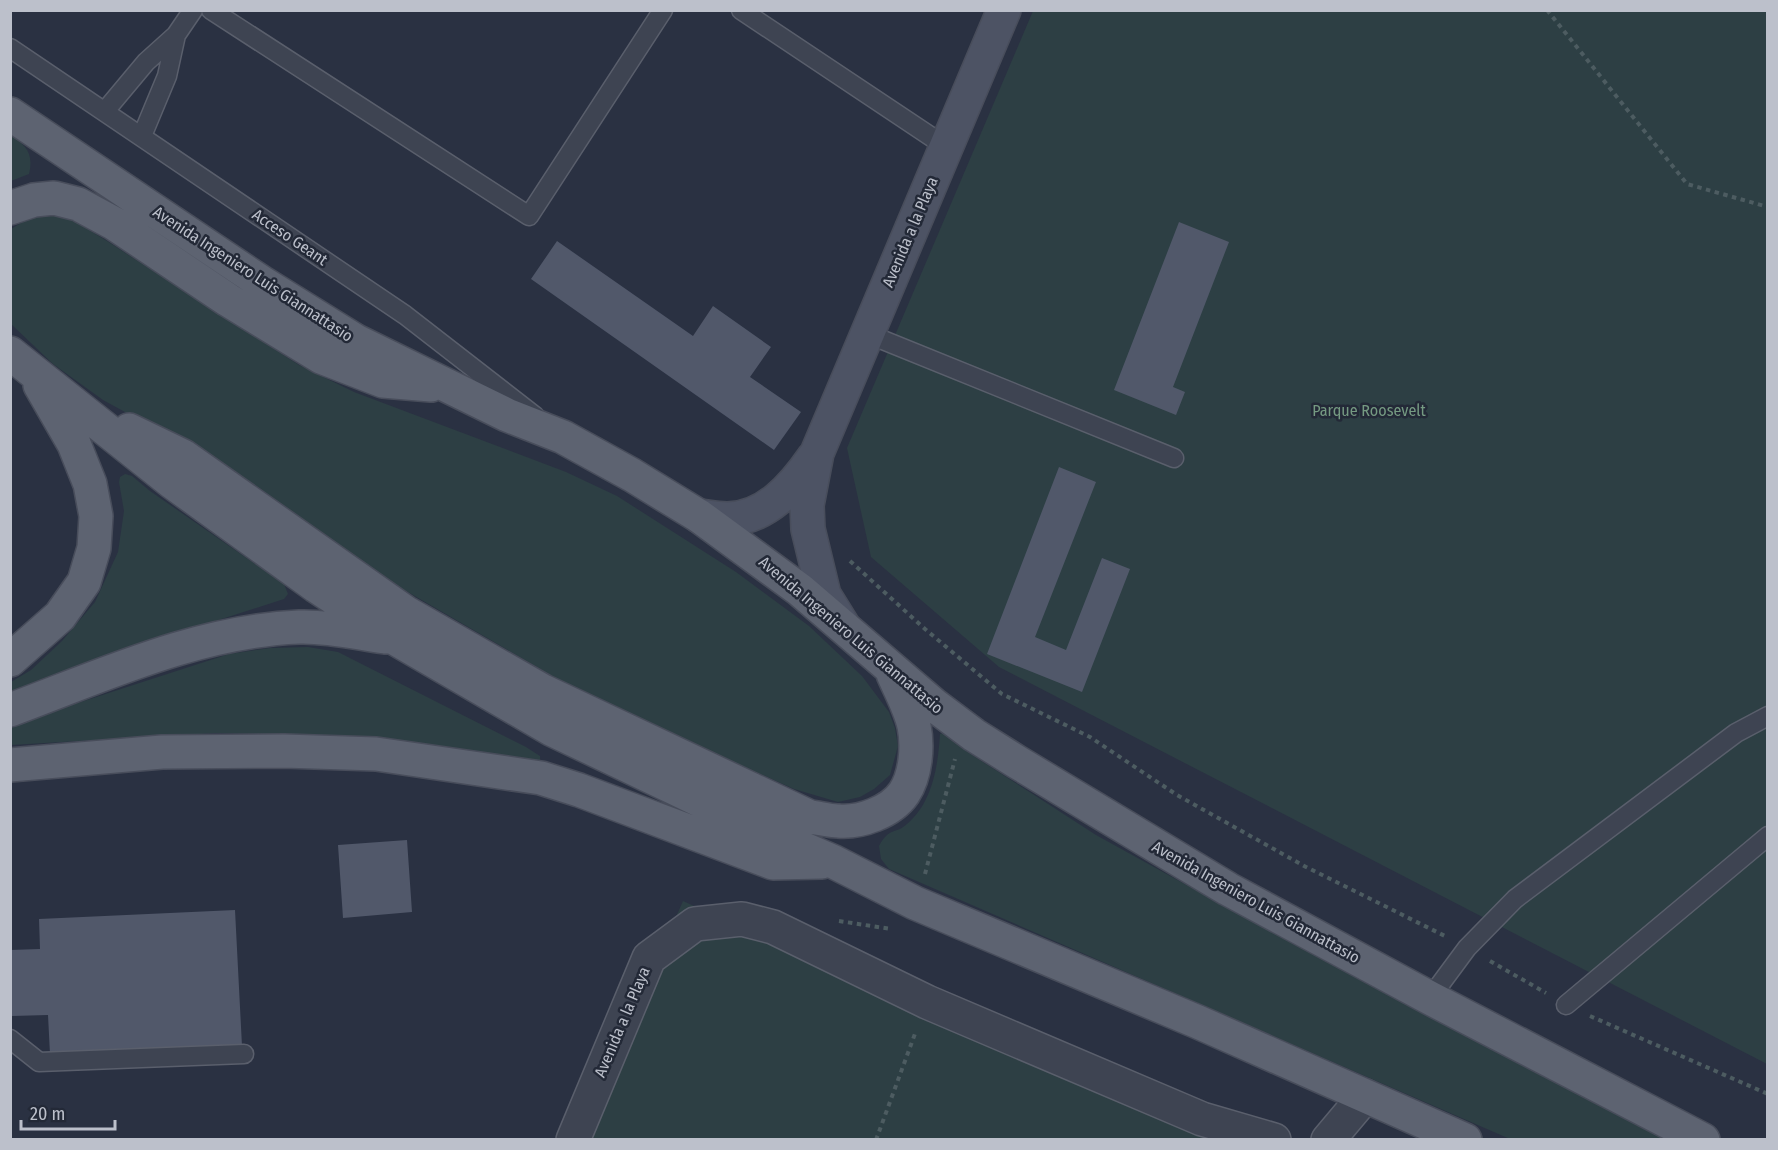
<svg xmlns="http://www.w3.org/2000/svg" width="1778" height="1150" font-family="'Fira Sans Condensed',sans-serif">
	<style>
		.green { fill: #2d3f44 }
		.building { fill: #51586a }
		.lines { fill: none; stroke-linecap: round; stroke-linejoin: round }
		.lane-casing { stroke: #5a5f6c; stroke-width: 21 }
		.street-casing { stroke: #5a5f6c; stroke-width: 36 }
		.secondary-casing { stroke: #484d5b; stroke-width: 36 }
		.primary-casing { stroke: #484d5b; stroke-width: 36 }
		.path { stroke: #4d5c61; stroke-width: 4; stroke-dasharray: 4.5 4.5; stroke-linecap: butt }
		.lane { stroke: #3e4452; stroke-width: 18 }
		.street { stroke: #3e4452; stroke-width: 33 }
		.secondary { stroke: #4d5364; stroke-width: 33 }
		.primary { stroke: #5d6371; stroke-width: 33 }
		.labels { text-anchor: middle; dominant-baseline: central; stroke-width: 5; stroke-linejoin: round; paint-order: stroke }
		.street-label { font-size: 16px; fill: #bcc0cb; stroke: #232937 }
		.park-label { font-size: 16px; fill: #759a82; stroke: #232937 }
	</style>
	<rect width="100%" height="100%" fill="#2a3142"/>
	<!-- green -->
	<path class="green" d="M1033,11H1767V1064L999,667L871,557L847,448Z
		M10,134C26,146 34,153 29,174L11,181Z
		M54,216L71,219L107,241L299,365L354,392L566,472L617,496L736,572L809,626L862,676L889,712L895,728L898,746L890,775L874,789L860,797L838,802L794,789L636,719L568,685L318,540L187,446L103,400L53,364L11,324V229L31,217Z
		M125,474L132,476L150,491L284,584L288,594L284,599L172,635L11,694V682L31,670L62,641L95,602L118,552L124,511L119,482L120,477Z
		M308,647L338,652L526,747L540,756V763L448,747L354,736L216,733L11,745V728L53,711L229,654L270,648Z
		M963,726L966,751L1096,835L1288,941L1667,1139H1510L889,869L881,859L879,846C890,826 895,835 907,824C933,802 938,765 940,734Z
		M683,901L1211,1139L578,1140Z"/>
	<!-- building -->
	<path class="building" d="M1179,222L1229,242L1173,387L1185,392L1176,415L1114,390Z
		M557,241L693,336L713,306L771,347L750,377L801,412L774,450L531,279Z
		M1059,467L1096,482L1035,637L1066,650L1102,558L1130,569L1082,692L987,654Z
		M407,840L412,912L343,918L338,845Z
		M235,910L242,1046L50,1054L48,1015L12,1016L10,950L40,949L39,919Z"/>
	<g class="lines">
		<!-- lane casing -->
		<g class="lane-casing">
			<path id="lane" d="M211,10L529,216L663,10
				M741,10L945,146
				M10,48L405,315L535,416
				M105,111L146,62L176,35L193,10
				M142,136L167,76L176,35
				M868,334L1174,458
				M1430,998L1467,948L1515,899L1736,733L1768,716
				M1566,1005L1768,836
				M10,1039L39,1062L244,1054"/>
		</g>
		<!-- street casing -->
		<g class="street-casing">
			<path id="street" d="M573,1140L649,958L695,924L742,919L773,927L927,1002L1202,1119L1274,1140
				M1328,1140L1365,1096"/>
		</g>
		<!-- secondary casing -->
		<g class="secondary-casing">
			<path id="secondary" d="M699,516C708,517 717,519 727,519C766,519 794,486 814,457
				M842,624L824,595L808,529L807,505L817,453L1004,10"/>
		</g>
		<!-- primary casing -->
		<g class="primary-casing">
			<path id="primary" d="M10,114L261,282L356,341L507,415L563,437L632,475L699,516L800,590L934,705L974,735L1017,762L1228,889L1430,998L1703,1140
				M10,208L34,200L54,198L78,204L115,224L228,300L321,357L383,381L431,385
				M10,353L172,482L316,586L396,639L551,729L781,839L834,862L915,903L1198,1022L1465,1140
				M129,430L183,456L405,612L487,659L543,691L810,817C819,818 829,821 838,821C860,823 891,812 904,793C916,775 918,746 914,726C910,708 900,690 893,674
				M10,660L60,616L84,582L94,548L96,516L90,484L74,444L40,385
				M10,710C104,675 198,631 299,627C327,626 357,633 385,637
				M10,765L162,752L284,751L376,754L541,778L579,790L773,863L822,862"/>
		</g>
		<!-- path -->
		<path class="path" d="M1547,10L1687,184L1768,207
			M850,561L925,629L1002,694L1090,737L1177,795L1306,867L1447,937
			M925,874L955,759
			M839,921L891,929
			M1490,961L1546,993
			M1590,1016L1768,1094
			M876,1140L916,1031"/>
		<!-- lane -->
		<use href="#lane" class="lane"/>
		<!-- street -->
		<use href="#street" class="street"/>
		<!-- secondary -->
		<use href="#secondary" class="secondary"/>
		<!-- primary -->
		<use href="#primary" class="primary"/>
	</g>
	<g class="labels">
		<!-- street labels -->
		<g class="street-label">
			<text transform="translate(910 232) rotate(-67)">Avenida a la Playa</text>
			<text transform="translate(290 237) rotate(34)">Acceso Geant</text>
			<text transform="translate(253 274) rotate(33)">Avenida Ingeniero Luis Giannattasio</text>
			<text transform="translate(851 635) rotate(40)">Avenida Ingeniero Luis Giannattasio</text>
			<text transform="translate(1256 902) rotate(29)">Avenida Ingeniero Luis Giannattasio</text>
			<text transform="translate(622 1022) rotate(-67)">Avenida a la Playa</text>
		</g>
		<!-- park labels -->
		<g class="park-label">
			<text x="1369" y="410">Parque Roosevelt</text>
		</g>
	</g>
	<!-- border -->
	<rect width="1778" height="1150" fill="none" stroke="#bcc0cb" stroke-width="24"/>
	<!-- scale -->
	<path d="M21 1120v9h94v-9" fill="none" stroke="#bcc0cb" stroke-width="3"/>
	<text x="30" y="1120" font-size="18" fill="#bcc0cb" stroke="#232937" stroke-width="4.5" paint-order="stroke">20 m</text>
</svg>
